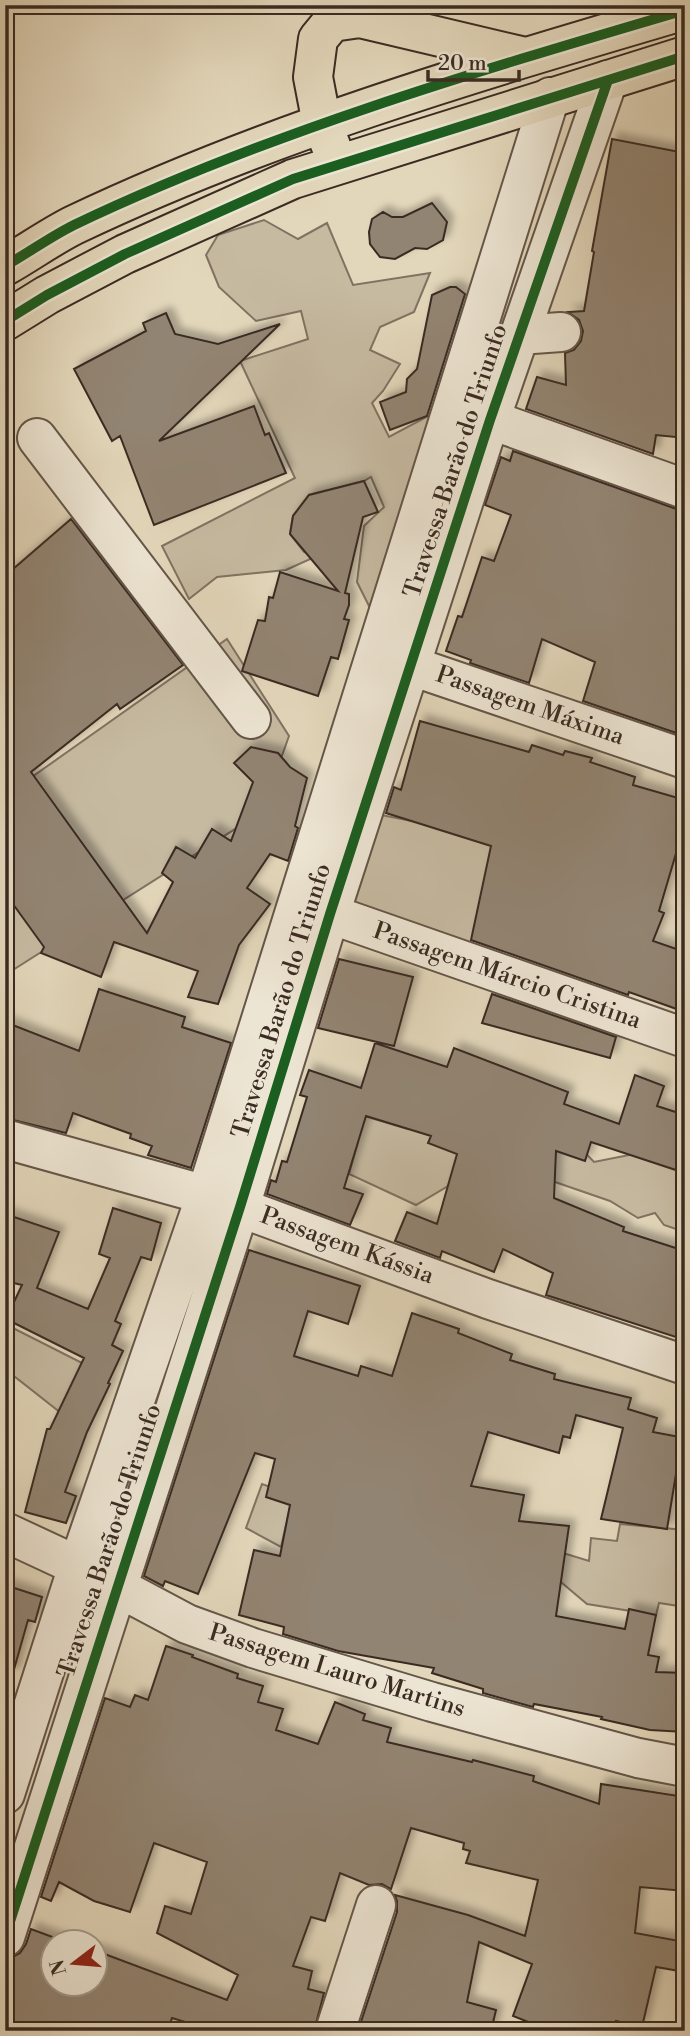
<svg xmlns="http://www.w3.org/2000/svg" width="690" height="2036" font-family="'Libre Bodoni',serif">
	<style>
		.green { fill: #c6baa1; stroke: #807262; stroke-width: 2 }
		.building { fill: #928472; stroke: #3a2b23; stroke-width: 2; filter: url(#shadow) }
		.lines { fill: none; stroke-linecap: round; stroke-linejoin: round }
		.minor-casing { stroke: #645649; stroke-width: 42 }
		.major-casing { stroke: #3a2b23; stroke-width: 42 }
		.minor { stroke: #ede5d3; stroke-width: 38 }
		.major { stroke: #e3d7bb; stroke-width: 38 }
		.cycleway-casing { stroke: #ede5d3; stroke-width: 15 }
		.cycleway { stroke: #1b5e20; stroke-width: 10 }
		.labels { text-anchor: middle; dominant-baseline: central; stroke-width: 5; stroke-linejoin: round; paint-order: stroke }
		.street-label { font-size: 24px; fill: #3a2b23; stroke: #ede5d3 }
	</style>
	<defs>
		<filter id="shadow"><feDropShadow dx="6" dy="-6" stdDeviation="3.5" flood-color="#0004"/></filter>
	</defs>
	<rect width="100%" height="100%" fill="#e3d7bb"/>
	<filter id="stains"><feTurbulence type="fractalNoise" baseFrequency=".00286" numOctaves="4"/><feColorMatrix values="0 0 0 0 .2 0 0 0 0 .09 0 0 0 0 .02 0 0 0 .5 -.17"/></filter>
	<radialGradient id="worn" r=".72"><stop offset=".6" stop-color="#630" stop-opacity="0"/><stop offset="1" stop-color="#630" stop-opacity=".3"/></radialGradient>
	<!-- green -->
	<path class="green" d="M264,220L298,239L327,223L353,285L430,273L414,312L380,327L370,350L400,364L383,391L372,403L389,437L430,415L373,614L357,582L364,526L384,507L371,477L364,481L309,495L293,516L290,534L304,552L317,556L286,570L217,577L189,599L162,546L295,478L240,361L308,339L301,311L256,321L219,287L206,255L218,235Z
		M227,639L289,736L262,812L5,975V796Z
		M371,813L529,844L499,965L343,906Z
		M337,1108L408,1129L474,1128L448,1186L416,1205L349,1174L358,1142L337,1135Z
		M568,1135L594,1162L685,1144V1232L664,1225L655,1213L638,1218L610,1201L529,1173Z
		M5,1324L94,1369L75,1424L5,1369Z
		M297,1477L281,1547L246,1528L262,1484L290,1494Z
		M620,1524L685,1530V1607L659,1603L656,1615L587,1604L555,1577L560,1552L589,1561L591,1538L617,1541Z"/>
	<!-- building -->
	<path class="building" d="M612,139L685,153V438L656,435L653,454L526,409L537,377L566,385L565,353L574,350L581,341L583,331L579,320L568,312L584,311L594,252L592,251Z
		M432,203L447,222L443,240L427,249L415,248L395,259L380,257L370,244L369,232L372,219L383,212L392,217H403Z
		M450,287H456L465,294L427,416L390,430L380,402L406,392L407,379L417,369L432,295Z
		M166,313L175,334L218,344L280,324L159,441L254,406L265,435L269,433L286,473L154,525L120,436L112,441L74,369L146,331L143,323Z
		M513,451L685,512V736L583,701L595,662L542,639L529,683L470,663L471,660L446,651L458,616L462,617L482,557L494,561L511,515L485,505L501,457L510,461Z
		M364,481L378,512L363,517L345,593L349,594V605L344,619L349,620L338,659L331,657L318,696L242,671L258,620L265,621L269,597L273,598L280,572L338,591L290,534L293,516L309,495Z
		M71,519L183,665L120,709L117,704L31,772L147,933L173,882L162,873L176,847L195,858L212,829L231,841L253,782L234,763L251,747L278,753L290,767L307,778L295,826L298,828L288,861L270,854L247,888L270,904L239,945L218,1004L188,997L198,971L114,942L101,977L41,953L44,947L5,893V576Z
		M420,721L529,752L532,745L563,755L565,751L592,758L590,762L635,777L633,785L685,800V823L659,911L664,913L653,941L685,952V1012L629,992L628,995L471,940L491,846L386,813L394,787L401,790Z
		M339,959L413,977L394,1046L318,1028Z
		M99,989L185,1017L182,1027L231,1043L191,1168L148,1155L152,1146L130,1138L131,1134L73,1113L66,1133L5,1118V1022L79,1051Z
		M492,994L616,1037L610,1058L482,1023Z
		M375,1043L447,1067L454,1048L568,1092L564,1104L619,1124L635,1075L664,1086L657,1106L685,1115V1173L591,1142L585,1161L556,1151L554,1198L624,1227L623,1231L685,1251V1340L546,1295L553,1273L503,1249L494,1272L442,1251L440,1258L395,1241L407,1212L437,1224L457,1154L428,1143L431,1136L366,1116L344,1188L363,1194L350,1225L267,1194L271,1180L276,1182L282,1161L287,1162L307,1097L300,1095L309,1070L361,1088Z
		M113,1208L161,1223L151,1260L141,1257L115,1321L121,1324L112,1345L123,1351L108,1383L110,1384L87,1432L65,1492L76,1496L66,1523L25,1512L47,1429H50L84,1358L6,1319L22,1285L5,1281V1214L59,1232L37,1288L88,1309L110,1258L99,1254Z
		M249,1250L360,1286L348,1324L308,1311L294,1356L358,1376L361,1366L392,1376L412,1313L459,1329L458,1333L512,1354L510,1360L555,1374L554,1379L631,1398L628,1409L657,1418L653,1432L685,1438V1476L676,1474L667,1529L601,1519L623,1428L576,1415L570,1438L563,1436L559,1453L488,1432L471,1486L524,1495L519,1521L569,1526L556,1616L625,1629L629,1609L656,1615L648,1655L659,1657L656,1672L685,1673V1732L650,1730L601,1719L602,1717L534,1704L533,1707L483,1693V1689L432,1673L434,1668L338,1651L283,1634L284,1627L239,1615L254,1550L280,1556L290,1505L266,1497L275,1459L255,1453L198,1594L165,1581L163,1586L144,1576Z
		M5,1585L42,1597L35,1622L28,1620L13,1673L5,1672Z
		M166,1646L193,1655L192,1657L238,1674L237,1678L263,1686L258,1702L283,1709L276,1730L318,1744L335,1702L365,1714L363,1720L391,1728L387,1742L472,1762L473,1760L534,1776L533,1781L599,1804L601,1784L685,1797V1891L640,1887L635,1933L685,1942V1972L656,1967L642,2027L616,2021L613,2031H551L513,2016L532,1964L479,1942L467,2002L496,2010L491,2031L460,2024L459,2031H358L397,1912V1901L395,1895L468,1915L525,1936L538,1880L466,1863L470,1851L463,1849L464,1843L411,1828L391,1889L382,1884L369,1885L340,1873L325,1921L311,1917L293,1966L312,1971L308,1989L324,1993L314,2031H215L172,2018L167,2031H5V1973L11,1958L20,1953L26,1944L31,1929L66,1942H52V1984H94V1950L227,2000L238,1975L157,1933L165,1906L191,1914L207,1862L154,1843L130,1912L94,1901L59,1882L51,1901L41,1897L105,1698L130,1707L135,1695L148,1700Z"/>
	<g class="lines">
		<!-- minor casing -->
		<g class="minor-casing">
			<path id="minor" d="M519,335L561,332
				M466,411L685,489
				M37,438L251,719
				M388,658L685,759
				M330,914L685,1038
				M5,1139L206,1195L488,1299L685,1365
				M5,1532L78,1566L187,1624L253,1648L432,1702L638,1758L685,1767
				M5,1794L78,1566L206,1195L550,97
				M5,1937L240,1207L330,914L490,420L608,80
				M335,2031L376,1905"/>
		</g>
		<!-- major casing -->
		<g class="major-casing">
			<path id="major" d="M331,146L322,124L313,77L318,39L332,22L360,18L525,57
				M5,266C28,253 50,237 74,225C269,132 478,71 685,10
				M5,321L47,295L125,254L293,179L685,56"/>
		</g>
		<!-- minor -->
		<use href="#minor" class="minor"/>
		<!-- major -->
		<use href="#major" class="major"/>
		<!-- cycleway casing -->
		<g class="cycleway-casing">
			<path id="cycleway" d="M5,266C28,253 50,237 74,225C269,132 478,71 685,10
				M5,321L47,295L125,254L293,179L685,56
				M5,1937L240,1207L330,914L490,420L608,80"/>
		</g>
		<!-- cycleway -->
		<use href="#cycleway" class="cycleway"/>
	</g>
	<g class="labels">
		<!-- street labels -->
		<g class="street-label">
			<text transform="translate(456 461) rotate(-72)">Travessa Barão do Triunfo</text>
			<text transform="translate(530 706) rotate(19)">Passagem Máxima</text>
			<text transform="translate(507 976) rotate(19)">Passagem Márcio Cristina</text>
			<text transform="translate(282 1001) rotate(-73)">Travessa Barão do Triunfo</text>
			<text transform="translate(347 1246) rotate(20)">Passagem Kássia</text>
			<text transform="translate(110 1541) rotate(-72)">Travessa Barão do Triunfo</text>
			<text transform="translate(337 1671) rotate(17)">Passagem Lauro Martins</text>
		</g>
	</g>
	<!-- margin -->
	<rect width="690" height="2036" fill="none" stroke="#e3d7bb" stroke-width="28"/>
	<rect x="7" y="7" width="676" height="2022" fill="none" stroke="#3a2b23" stroke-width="3.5"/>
	<rect x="14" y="14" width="662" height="2008" fill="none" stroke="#3a2b23" stroke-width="2"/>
	<!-- north arrow -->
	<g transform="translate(74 1963) rotate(254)"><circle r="33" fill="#ede5d3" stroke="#a59b8d" stroke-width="2"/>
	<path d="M0-5L12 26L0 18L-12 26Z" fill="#8f2418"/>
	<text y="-10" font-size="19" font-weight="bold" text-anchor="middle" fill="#3a2b23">N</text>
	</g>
	<!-- scale -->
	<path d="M428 70v10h91v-10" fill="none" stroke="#3a2b23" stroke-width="3.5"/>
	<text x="438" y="70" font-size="21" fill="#3a2b23" stroke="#ede5d3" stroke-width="5" paint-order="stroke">20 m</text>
	<rect width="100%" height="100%" filter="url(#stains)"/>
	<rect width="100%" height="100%" fill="url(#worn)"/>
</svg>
